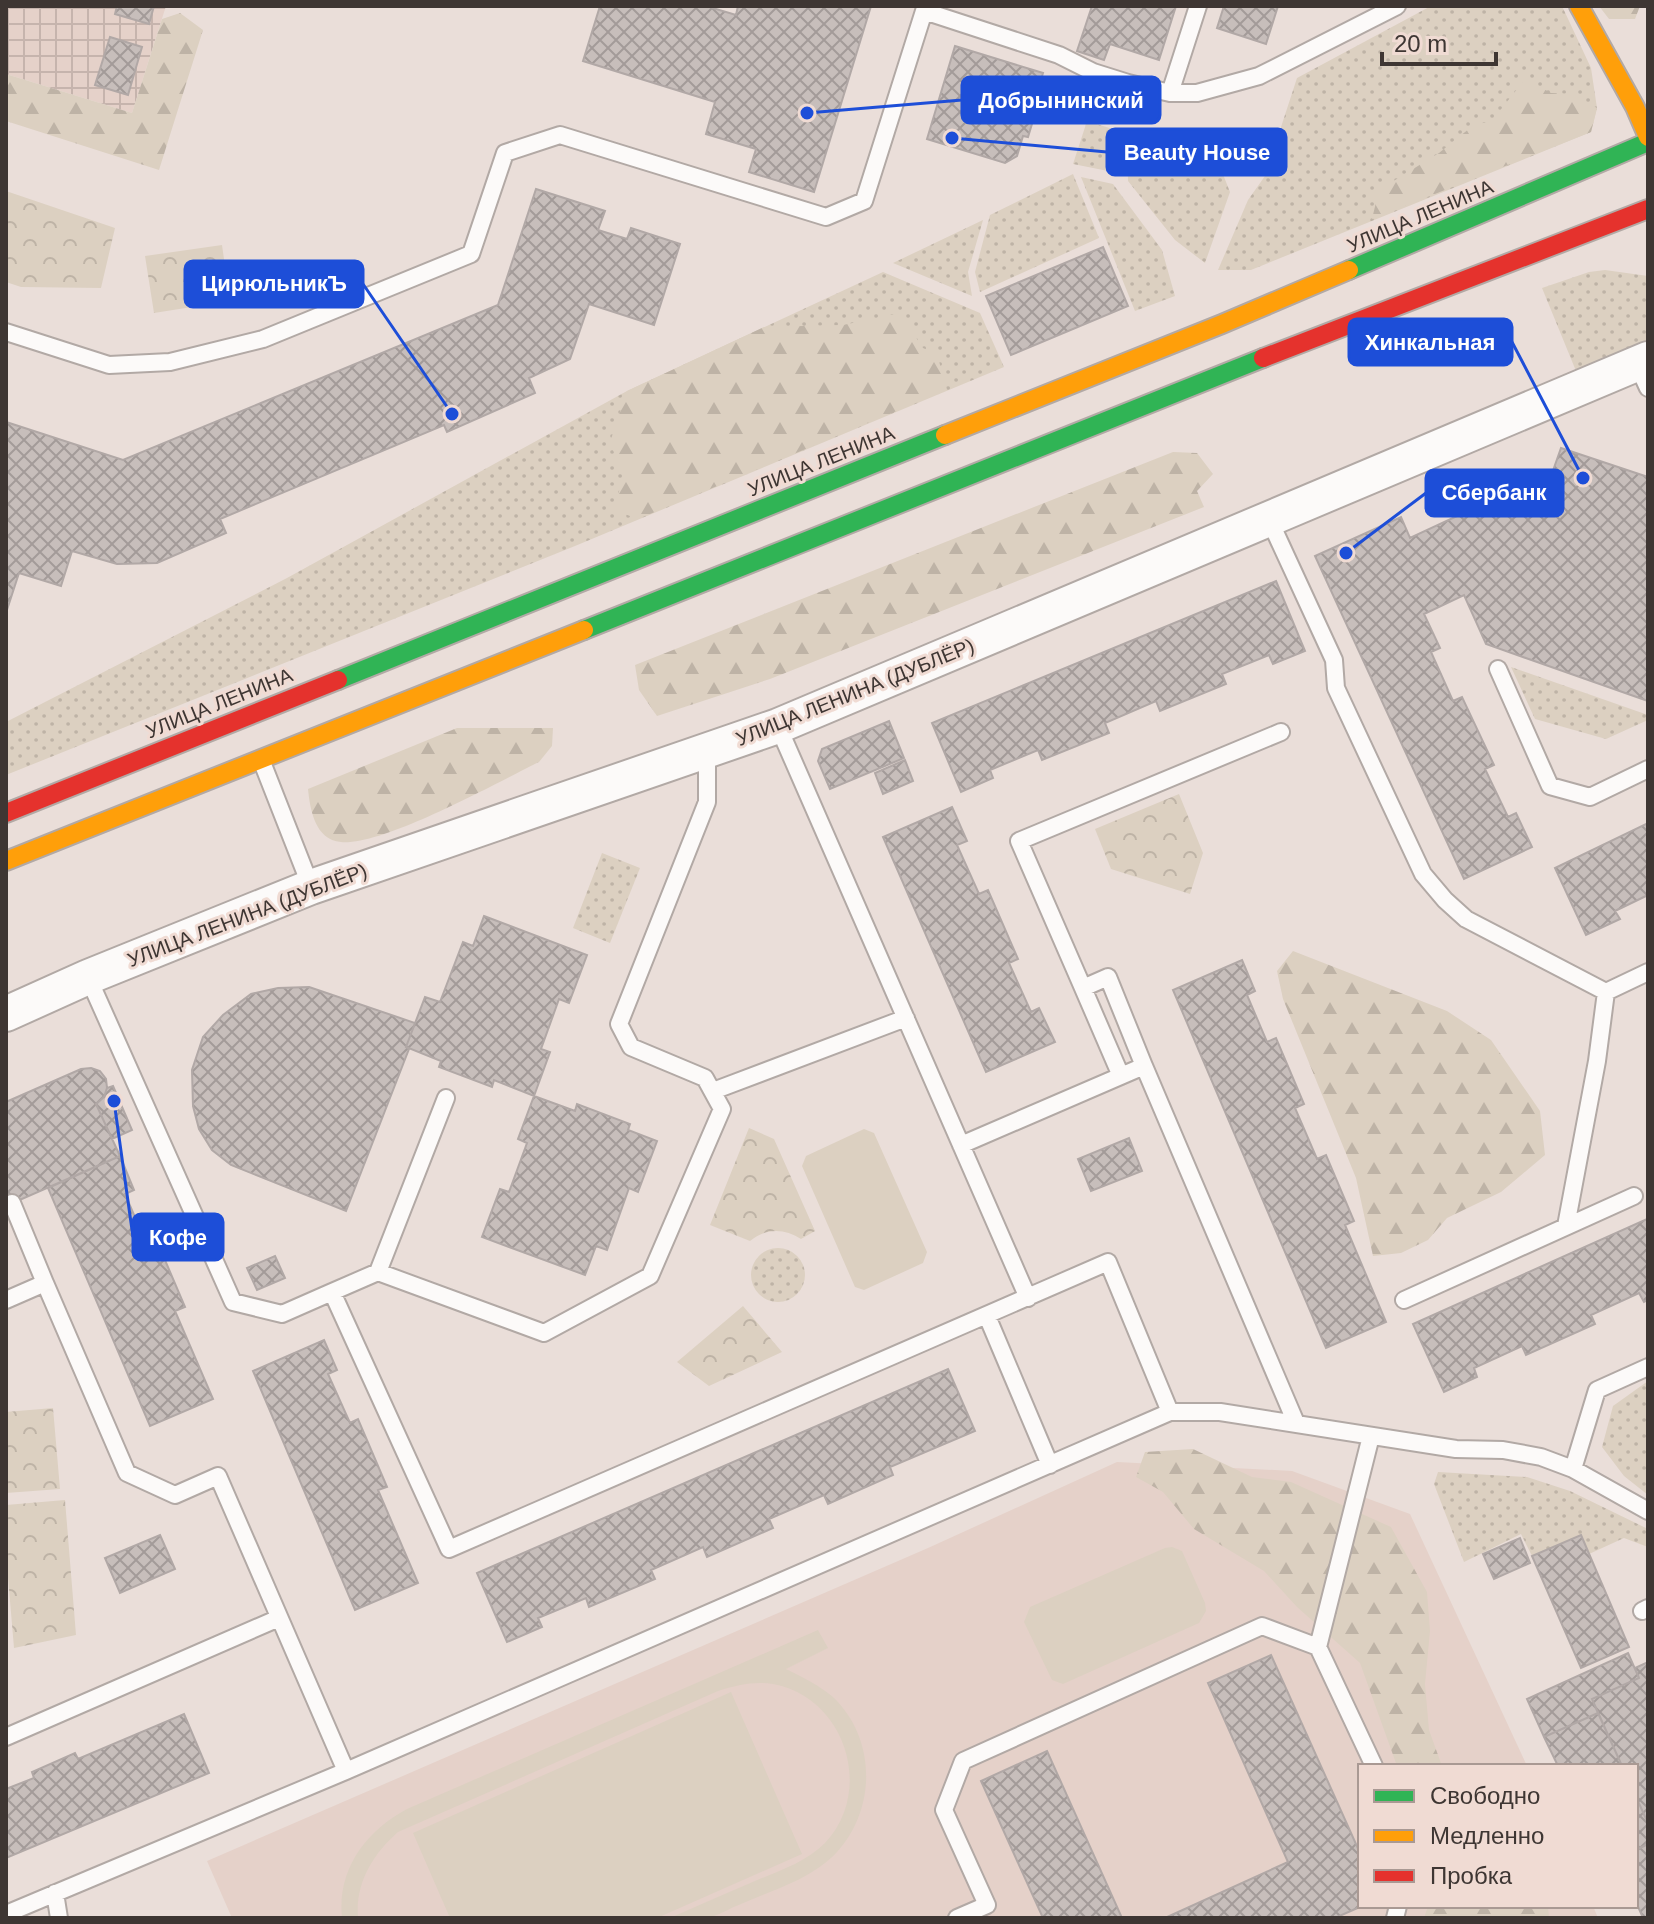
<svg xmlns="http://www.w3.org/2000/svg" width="1654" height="1924" font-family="Arial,sans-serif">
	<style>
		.built { fill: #e5d1c9 }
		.industrial { fill: url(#industrial-grid) }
		.grass { fill: url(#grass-dots) }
		.forest { fill: url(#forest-firs) }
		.park { fill: url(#park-crowns) }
		.garden { fill: #dcd0c1 }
		.building { fill: url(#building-cross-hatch); stroke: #b1a8a6; stroke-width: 2 }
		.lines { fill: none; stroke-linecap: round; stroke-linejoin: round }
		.lane-casing { stroke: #b2a9a5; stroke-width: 20 }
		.street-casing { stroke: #b2a9a5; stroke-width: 38 }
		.fast-casing { stroke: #b2a9a5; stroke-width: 22 }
		.slow-casing { stroke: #b2a9a5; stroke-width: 22 }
		.jam-casing { stroke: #b2a9a5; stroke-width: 22 }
		.lane { stroke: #fcfaf9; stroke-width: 16 }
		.street { stroke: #fcfaf9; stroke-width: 34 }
		.fast { stroke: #30b455; stroke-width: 18 }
		.slow { stroke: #ff9f0a; stroke-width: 18 }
		.jam { stroke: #e5322d; stroke-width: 18 }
		.labels { text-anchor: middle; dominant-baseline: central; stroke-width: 6; stroke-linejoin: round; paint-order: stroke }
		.street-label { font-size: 20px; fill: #3e3633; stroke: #f0dbd3 }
		.leader { fill: none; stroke: #1d4ed8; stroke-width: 3 }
		.callout-dot { fill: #1d4ed8; stroke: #f0dbd3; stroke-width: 3 }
		.callout { fill: #1d4ed8; stroke: #1d4ed8; stroke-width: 3 }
		.callout-label { font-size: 22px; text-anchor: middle; font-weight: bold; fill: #fff }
	</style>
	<defs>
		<pattern id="industrial-grid" width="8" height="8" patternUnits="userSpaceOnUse" patternTransform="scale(2)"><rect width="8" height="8" fill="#e5d1c9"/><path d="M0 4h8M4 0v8" fill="none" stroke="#c6b4ad"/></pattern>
		<pattern id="grass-dots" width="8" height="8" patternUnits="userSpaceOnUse" patternTransform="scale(2)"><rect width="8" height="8" fill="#dcd0c1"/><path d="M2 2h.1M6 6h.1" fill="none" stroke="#beb3a6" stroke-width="1.8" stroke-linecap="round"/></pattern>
		<pattern id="forest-firs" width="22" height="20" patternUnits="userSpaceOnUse" patternTransform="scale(2)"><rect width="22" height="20" fill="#dcd0c1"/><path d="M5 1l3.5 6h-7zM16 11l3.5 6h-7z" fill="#beb3a6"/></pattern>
		<pattern id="park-crowns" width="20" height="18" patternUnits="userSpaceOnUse" patternTransform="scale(2)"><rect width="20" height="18" fill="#dcd0c1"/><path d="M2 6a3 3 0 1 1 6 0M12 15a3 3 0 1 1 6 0" fill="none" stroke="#beb3a6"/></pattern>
		<pattern id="building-cross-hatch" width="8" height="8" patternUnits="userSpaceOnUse" patternTransform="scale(2)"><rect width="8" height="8" fill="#c7bebb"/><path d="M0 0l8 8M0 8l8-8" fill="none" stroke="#a39b99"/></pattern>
	</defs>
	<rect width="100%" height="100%" fill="#eaded9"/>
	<!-- built -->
	<path class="built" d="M1117,1462L1292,1471L1410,1514L1527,1766H1360V1906H1593L1598,1918H232L207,1861L928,1548Z"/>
	<!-- industrial -->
	<path class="industrial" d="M6,6H166L132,113L6,74Z"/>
	<!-- grass -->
	<path class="grass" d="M1431,6H1562L1591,68L1597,108L1591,132L1251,270H1218L1248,200L1265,176L1297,78Z
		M1087,121L1116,130L1113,172L1073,164Z
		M1127,133L1174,150L1209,139L1230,192L1205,263L1175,240L1128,181Z
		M1073,174L1099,238L980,292L975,272L990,215Z
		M1081,177L1113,184L1162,250L1175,296L1135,311Z
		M983,220L968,272L972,296L893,263Z
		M1605,270L1648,276V342L1576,371L1542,288L1589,272Z
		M883,272L980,313L1004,367L575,546L6,775V722L287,578L627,391Z
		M1511,667L1648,715V720L1606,739L1535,719Z
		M602,853L640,868L610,943L573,928Z
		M751 1275a27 27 0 1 1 54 0a27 27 0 1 1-54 0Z
		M1648,1381V1495L1624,1476L1602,1447L1613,1406Z
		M1438,1472L1527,1477L1570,1491L1648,1529V1547L1624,1538L1589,1554L1532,1556L1521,1534L1464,1562L1434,1484Z"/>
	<!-- forest -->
	<path class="forest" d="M1599,6H1640L1635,19H1609Z
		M180,13L203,30L159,170L6,121V74L132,113L162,19Z
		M1525,79L1551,93L1572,94L1597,108L1591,132L1372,219L1379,190L1439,153L1475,124L1491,122Z
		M900,313L923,348L937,354L947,390L638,519L614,510L623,476L610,442L627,391L764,327L843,325Z
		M1173,452L1197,453L1213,474L1197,491L1204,507L770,679L657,716L639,690L635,665Z
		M457,728H553L552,746L539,762C496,783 383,846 341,842C315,840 310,809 308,789Z
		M1293,951L1447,1011L1491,1040L1540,1111L1545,1155L1501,1192L1447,1218L1428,1240L1401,1253L1373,1256L1356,1178L1283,999L1277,971Z
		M1193,1449L1252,1477L1291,1482L1391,1527L1427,1592L1430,1631L1425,1684L1429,1730L1442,1766H1397L1360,1663L1297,1607L1264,1571L1194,1529L1163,1492L1136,1477L1145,1452Z
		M1428,1906H1548L1549,1918H1424Z"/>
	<!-- park -->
	<path class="park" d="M6,191L115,228L101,288L21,287L6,282Z
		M222,245L230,301L154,313L145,256Z
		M1179,794L1203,853L1190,894L1111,869L1095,829Z
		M749,1128L774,1139L815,1231L801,1239C784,1228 766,1228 750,1241L710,1225Z
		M743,1306L782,1352L709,1386L677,1362Z
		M53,1408L60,1489L6,1493V1412Z
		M65,1500L76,1635L14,1648L6,1554V1505Z"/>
	<!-- garden -->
	<path class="garden" d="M864,1129L874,1133L927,1252L923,1263L864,1290L855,1287L802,1166L806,1156Z
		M1172,1547L1182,1551L1205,1603L1206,1611L1199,1623L1063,1684L1052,1680L1024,1622L1030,1607L1165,1548Z
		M818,1630L828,1648L786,1669C802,1677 819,1685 833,1697C876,1738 877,1808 837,1852C812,1879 773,1890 741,1904C730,1908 718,1916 707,1918C695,1920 682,1918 670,1918C698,1906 726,1893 755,1881C779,1871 806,1862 825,1843C875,1790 845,1697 773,1684C754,1681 737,1685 718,1691L398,1832C373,1854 355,1883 358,1918H342C337,1869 366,1831 407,1809Z
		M731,1692L802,1854L657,1918H450L413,1833Z"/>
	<!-- building -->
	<path class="building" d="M117,6H154L149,24L115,14Z
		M600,6H706L736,15L738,6H871L814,192L749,172L756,149L706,134L715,102L583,61Z
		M1092,6H1176L1159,60L1110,44L1104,60L1077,51Z
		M1224,6H1278L1266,44L1217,28Z
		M110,37L142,47L128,95L95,85Z
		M955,46L1043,73L1034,103L1038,104L1028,137L1023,136L1017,156L1005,163L927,139Z
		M536,189L605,211L598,230L627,239L631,228L680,244L654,325L589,304L570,359L529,378L535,393L447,432L444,425L220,519L226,533L157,563L117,564L72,551L61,586L19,573L6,613V422L123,460L498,305Z
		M1103,247L1128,306L1011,355L986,296Z
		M1561,448L1648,477V701L1486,644L1464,595L1424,614L1440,648L1431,652L1453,701L1462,697L1494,765L1485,769L1508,817L1516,813L1532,847L1464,879L1315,556L1401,517L1410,538L1468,511L1478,478L1543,499Z
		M1276,581L1305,651L1273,664L1269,655L1222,674L1226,684L1160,711L1156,701L1105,723L1109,733L1042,760L1038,750L990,770L993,778L961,792L932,723Z
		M889,721L904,758L830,789L818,761L822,749Z
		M905,760L913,781L883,794L875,773Z
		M952,807L967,841L957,845L979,894L988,890L1018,959L1009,963L1031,1012L1039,1008L1055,1042L986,1072L883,837Z
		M1648,823V895L1615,911L1620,919L1586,935L1555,868Z
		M484,916L587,955L569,1003L559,999L541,1049L550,1052L534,1096L494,1080L492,1087L439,1067L441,1061L406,1047L425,997L440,1002L463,942L473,946Z
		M1242,960L1255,991L1247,995L1267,1042L1276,1038L1304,1104L1295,1108L1317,1159L1326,1155L1354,1221L1345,1225L1386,1322L1326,1348L1173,990Z
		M309,987L415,1023L406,1047L409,1049L346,1211L231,1165L212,1150L199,1129L193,1106L192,1070L203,1037L223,1015L251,994L278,988Z
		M91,1068L100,1071L106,1079L107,1088L104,1097L96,1104L120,1156L6,1206V1102L81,1069Z
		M113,1086L132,1130L112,1139L96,1104L104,1097L107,1088Z
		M534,1096L575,1111L577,1104L630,1124L628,1130L657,1141L638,1192L629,1188L607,1250L596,1246L585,1275L482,1237L500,1189L509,1192L527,1143L518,1139Z
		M1129,1138L1142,1171L1091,1191L1078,1159Z
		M120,1156L134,1190L125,1194L146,1243L156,1239L185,1307L175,1311L213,1399L150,1426L48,1188Z
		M1647,1219L1648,1300L1644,1302L1639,1293L1591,1315L1595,1324L1526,1355L1522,1346L1474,1368L1477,1377L1444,1392L1413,1324Z
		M275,1256L285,1278L257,1290L247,1268Z
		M324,1340L337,1370L328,1374L350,1423L358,1419L387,1487L378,1490L418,1583L355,1610L253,1371Z
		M948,1369L975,1431L890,1467L893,1475L828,1504L824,1495L769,1519L773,1528L707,1557L703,1547L651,1570L655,1579L589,1607L586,1598L538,1618L542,1627L507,1642L477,1573Z
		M160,1535L175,1569L120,1593L105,1558Z
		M1581,1535L1629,1647L1581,1668L1532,1556Z
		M1520,1538L1530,1563L1494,1579L1483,1554Z
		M1628,1653L1639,1678L1592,1699L1598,1713L1544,1737L1527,1699Z
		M1271,1655L1360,1853V1906H1362L1335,1918H1165L1288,1862L1208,1683Z
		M1648,1662V1823L1636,1797V1766H1622L1592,1699L1639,1678L1635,1668Z
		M1598,1713L1622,1766H1558L1544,1737Z
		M184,1714L209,1773L6,1858V1789L34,1778L32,1772L75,1753L78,1759Z
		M1047,1751L1122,1918H1043L981,1781Z
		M1636,1797L1648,1823V1844L1636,1850Z
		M1648,1844V1916L1643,1918L1636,1902V1850Z"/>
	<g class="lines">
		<!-- lane casing -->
		<g class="lane-casing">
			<path id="lane" d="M1170,93L1198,6
				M6,332L109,365L170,362L263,339L471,254L505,153L560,135L826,217L864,201L924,11L1059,55L1093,72L1128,83L1170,93H1197L1259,76L1397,6
				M1637,364L1648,388
				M1269,519L1334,660L1336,688L1423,874L1445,900L1466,919L1606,992L1648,972
				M1498,669L1550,786L1590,797L1648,769
				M778,726L1028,1298
				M262,762L311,887
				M88,977L233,1302L282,1314L332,1292L449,1549L1108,1262L1170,1412
				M1083,988L1121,1076
				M1144,1066L1296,1423
				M713,1091L906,1018
				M961,1145L1144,1066L1108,977L1083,988L1019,841L1281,732
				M12,1203L45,1283
				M1566,1226L1597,1061L1606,992
				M378,1272L446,1098
				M332,1292L378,1272L544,1333L650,1276L722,1109L705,1078L631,1047L619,1024L707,802V749
				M6,1300L45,1283L127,1473L175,1495L218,1476L346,1771
				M1404,1300L1634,1196
				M987,1316L1050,1465
				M1573,1469L1597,1390L1648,1367
				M1642,1611L1648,1608
				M1318,1647L1371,1436
				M6,1737L279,1618
				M55,1893L59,1918
				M6,1914L346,1771L1170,1412H1220L1456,1449L1503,1450L1541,1457L1573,1469L1648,1511
				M957,1918L987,1905L944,1810L963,1761L1262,1626L1318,1647L1374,1766
				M1395,1918L1398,1906"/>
		</g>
		<!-- street casing -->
		<g class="street-casing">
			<path id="street" d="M6,1014L88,977L311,887L778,726L1648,359"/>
		</g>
		<!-- fast casing -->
		<g class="fast-casing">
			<path id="fast" d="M1349,270L1648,142
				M584,630L1263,358
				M338,680L945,435"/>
		</g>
		<!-- slow casing -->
		<g class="slow-casing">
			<path id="slow" d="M1579,6L1635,107L1648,137
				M945,435L1222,324L1349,270
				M6,861L584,630"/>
		</g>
		<!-- jam casing -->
		<g class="jam-casing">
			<path id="jam" d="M1263,358L1648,209
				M6,813L338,680"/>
		</g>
		<!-- lane -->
		<use href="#lane" class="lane"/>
		<!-- street -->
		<use href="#street" class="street"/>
		<!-- fast -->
		<use href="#fast" class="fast"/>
		<!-- slow -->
		<use href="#slow" class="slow"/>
		<!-- jam -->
		<use href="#jam" class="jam"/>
	</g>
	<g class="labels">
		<!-- street labels -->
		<g class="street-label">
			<text transform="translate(1420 216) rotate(-23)">УЛИЦА ЛЕНИНА</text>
			<text transform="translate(821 461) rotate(-22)">УЛИЦА ЛЕНИНА</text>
			<text transform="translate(855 692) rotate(-22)">УЛИЦА ЛЕНИНА (ДУБЛЁР)</text>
			<text transform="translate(219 703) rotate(-22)">УЛИЦА ЛЕНИНА</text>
			<text transform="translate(247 915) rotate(-21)">УЛИЦА ЛЕНИНА (ДУБЛЁР)</text>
		</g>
	</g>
	<!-- callouts -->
	<path class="leader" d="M807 113L962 100M952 138L1107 152M452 414L363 284M1583 478L1512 342M1346 553L1426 493M114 1101L133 1237"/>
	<g class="callout-dot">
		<circle cx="807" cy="113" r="8"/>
		<circle cx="952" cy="138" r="8"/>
		<circle cx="452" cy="414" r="8"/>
		<circle cx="1583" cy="478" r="8"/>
		<circle cx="1346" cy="553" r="8"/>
		<circle cx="114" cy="1101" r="8"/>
	</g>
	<g class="callout">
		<rect x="962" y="77" width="198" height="46" rx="8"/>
		<rect x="1107" y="129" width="179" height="46" rx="8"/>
		<rect x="185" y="261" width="178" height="46" rx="8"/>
		<rect x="1349" y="319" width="163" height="46" rx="8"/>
		<rect x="1426" y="470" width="137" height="46" rx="8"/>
		<rect x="133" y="1214" width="90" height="46" rx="8"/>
	</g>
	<g class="callout-label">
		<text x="1061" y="108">Добрынинский</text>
		<text x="1197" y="160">Beauty House</text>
		<text x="274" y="291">ЦирюльникЪ</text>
		<text x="1430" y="350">Хинкальная</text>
		<text x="1494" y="500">Сбербанк</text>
		<text x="178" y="1245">Кофе</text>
	</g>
	<!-- border -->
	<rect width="1654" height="1924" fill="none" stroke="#3e3633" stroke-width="16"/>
	<!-- legend -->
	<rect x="1358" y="1764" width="280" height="144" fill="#f0dbd3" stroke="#a99993" stroke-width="2"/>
	<rect x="1374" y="1790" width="40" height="12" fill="#30b455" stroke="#a99993" stroke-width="2"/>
	<text x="1430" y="1804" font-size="24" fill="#3e3633">Свободно</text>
	<rect x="1374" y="1830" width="40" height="12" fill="#ff9f0a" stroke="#a99993" stroke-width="2"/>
	<text x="1430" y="1844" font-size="24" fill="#3e3633">Медленно</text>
	<rect x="1374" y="1870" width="40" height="12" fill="#e5322d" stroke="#a99993" stroke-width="2"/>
	<text x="1430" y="1884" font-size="24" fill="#3e3633">Пробка</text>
	<!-- scale -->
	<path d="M1382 52v12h114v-12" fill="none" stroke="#3e3633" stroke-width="4"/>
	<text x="1394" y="52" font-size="24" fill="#3e3633" stroke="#f0dbd3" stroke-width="6" paint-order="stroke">20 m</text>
</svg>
